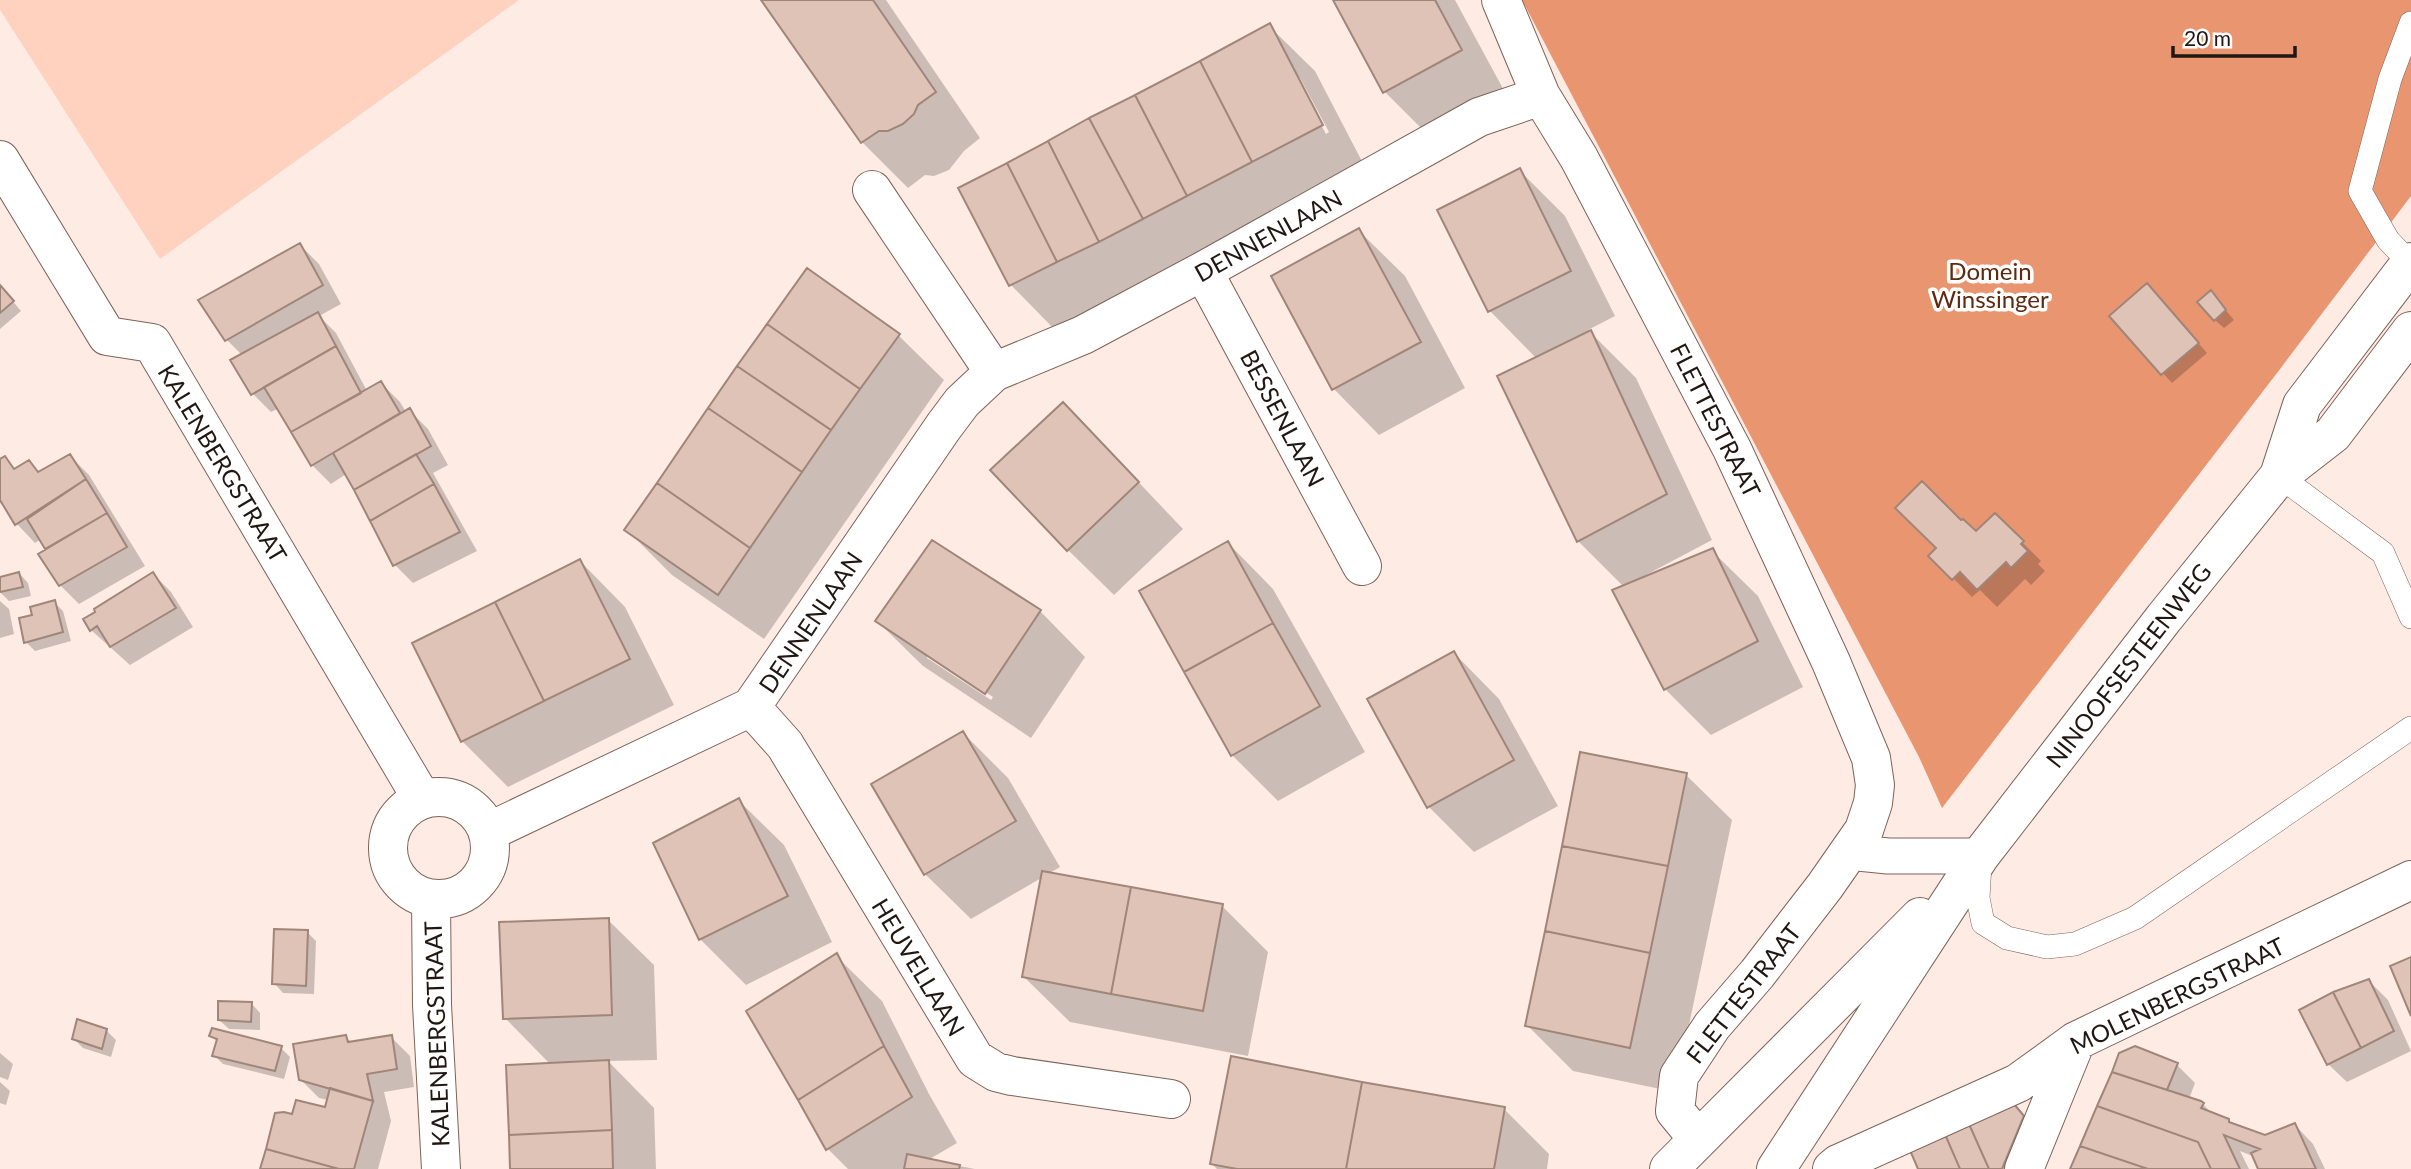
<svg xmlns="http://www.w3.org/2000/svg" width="2411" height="1169" font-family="Lato,sans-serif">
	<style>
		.green { fill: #fed2bf }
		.forest { fill: #e99570 }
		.shadow { fill: #0003; fill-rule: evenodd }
		.building { fill: #e0c3b7; stroke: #a08579; stroke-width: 2 }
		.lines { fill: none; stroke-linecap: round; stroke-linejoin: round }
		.service-casing { stroke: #7d6358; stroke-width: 24 }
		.pedestrian-casing { stroke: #7d6358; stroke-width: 37 }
		.minor-casing { stroke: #7d6358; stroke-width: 40 }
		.primary-casing { stroke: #7d6358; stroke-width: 40 }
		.service { stroke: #fff; stroke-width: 23 }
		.pedestrian { stroke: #fff; stroke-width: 35 }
		.minor { stroke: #fff; stroke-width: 38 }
		.primary { stroke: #fff; stroke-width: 38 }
		.labels { text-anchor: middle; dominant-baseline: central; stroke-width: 7; stroke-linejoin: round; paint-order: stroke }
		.street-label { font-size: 24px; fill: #211712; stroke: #fff }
		.park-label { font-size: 24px; fill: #5f290f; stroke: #fff }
	</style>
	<rect width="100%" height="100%" fill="#feece4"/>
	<!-- green -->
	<path class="green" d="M0,0H519L160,259L0,10Z"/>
	<!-- forest -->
	<path class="forest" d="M1522,0H2411V196L2277,373L1942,808L1919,757Z"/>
	<!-- shadow -->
	<path class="shadow" d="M763,0H886L980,138L964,151L949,170L934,176L925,175L908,188L862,142Z
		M1335,0H1455L1507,96L1430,137L1385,92Z
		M1269,26L1315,71L1367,171L1056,331L1011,285ZM1296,78H1300L1329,132L1326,134Z
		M1519,170L1565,216L1615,316L1588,330L1636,378L1712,540L1644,576L1645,578L1712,551L1758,596L1803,687L1711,735L1665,689L1624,587L1578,541L1537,359L1490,311Z
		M1359,231L1405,276L1465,388L1379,435L1334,389L1273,277Z
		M300,245L319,264L341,304L319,316L336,333L367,391L381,383L400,402L406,412L409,410L428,429L448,465L433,473L477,551L413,583L395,565L346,474L331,484L312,465L279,408L271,412L253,394L242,355L226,339Z
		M0,286L21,311L0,329Z
		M2211,293L2234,320L2224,328L2215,320Z
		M2156,295L2207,353L2172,383L2112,317Z
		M898,335L944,380L764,639L672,575L626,529Z
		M1108,450L1183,529L1114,595L1068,550Z
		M70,456L89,475L145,566L79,604L60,585L48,550L41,539L35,543L17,524L6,507L0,503V461L5,458L16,470L29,462L40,473Z
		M1995,515L2041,561L2038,564L2045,571L2031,585L2025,579L1997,607L1980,590L1972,597L1931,556L1961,522L1975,533Z
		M1228,543L1273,589L1365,752L1278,801L1232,755Z
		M580,561L625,607L674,705L508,787L462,741Z
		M19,573L28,583L31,596L9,601L0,592V578Z
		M153,574L171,592L193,627L130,665L91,630Z
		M0,601L9,609L14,634L0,638Z
		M54,602L63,611L71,641L35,651L26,642L34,616Z
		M1040,611L1085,657L1031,738L923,666L877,621ZM927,654L993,697L991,700L927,658Z
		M1454,653L1499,699L1558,806L1474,852L1429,807Z
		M963,733L1008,778L1060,867L1048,874L1222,906L1268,952L1248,1056L1070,1022L1024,977L1043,877L971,919L925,874Z
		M1686,775L1732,820L1675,1092L1573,1071L1527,1025Z
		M738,800L784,845L832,942L746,985L700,939Z
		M608,920L654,965L657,1060L608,1061L654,1108L656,1169H512L551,1065L505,1018Z
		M307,932L316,941L314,994L283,993L274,983Z
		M836,956L882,1001L929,1094L957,1143L928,1160L975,1169H848L828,1149Z
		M2369,981L2388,1000L2411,1051L2347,1082L2328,1064Z
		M251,1003L260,1013V1030L229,1029L219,1020Z
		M106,1030L116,1040L111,1057L83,1048L74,1039Z
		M211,1036L281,1048L290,1057L284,1079L223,1064L214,1055L218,1042Z
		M346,1037L352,1043L391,1037L410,1056L414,1087L384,1092L391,1121L378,1169H262L293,1117L326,1109L328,1100L319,1098L300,1079Z
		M0,1053L13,1064L8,1080L0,1077Z
		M2177,1065L2195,1083L2189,1099L2203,1104L2213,1115L2228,1121L2234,1126L2265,1137L2295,1125L2313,1144L2325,1169H2260L2255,1157L2240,1151L2249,1169H2072Z
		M0,1082L10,1091L6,1105L0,1103Z
		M2013,1106L2032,1125L2028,1169H1920Z
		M1504,1109L1549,1154L1547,1169H1217L1212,1164Z"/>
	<!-- building -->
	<path class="building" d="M761,0H873L936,92L918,105L914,114L903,124L888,131H879L861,143Z
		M1333,0H1435L1462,50L1383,93Z
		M1270,23L1323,125L1252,162L1200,61Z
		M1200,61L1252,162L1187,196L1135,95Z
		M1135,95L1187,196L1143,219L1089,118Z
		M1089,118L1143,219L1099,242L1048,141Z
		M1048,141L1099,242L1057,262L1007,163Z
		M1007,163L1057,262L1009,286L958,188Z
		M1520,168L1571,271L1488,312L1437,210Z
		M1359,228L1421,342L1332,390L1271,276Z
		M300,243L323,285L225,341L198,300Z
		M807,268L900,334L860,389L767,324Z
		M2147,283L2199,343L2161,375L2109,316Z
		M0,285L14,301L0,313Z
		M2211,290L2226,310L2214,321L2197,302Z
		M318,312L336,346L251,395L230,360Z
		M767,324L860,389L831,430L737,366Z
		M1591,330L1667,494L1577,542L1497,376Z
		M336,346L361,393L291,432L264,387Z
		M737,366L831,430L802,472L708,408Z
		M381,381L400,413L311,466L291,432Z
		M1063,402L1139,482L1067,551L990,470Z
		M410,408L431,446L354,490L333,453Z
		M708,408L802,472L750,548L657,483Z
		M70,454L86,479L15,525L0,500V459L5,456L14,469L29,460L38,472Z
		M416,454L434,484L370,521L354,490Z
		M86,479L107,513L45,549L27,519Z
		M1922,481L1961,520L1963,519L1976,531L1995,513L2024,541L2021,544L2028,551L2011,568L2006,562L1977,590L1960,572L1952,580L1928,556L1936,548L1895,508Z
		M657,483L750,548L718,595L624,530Z
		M434,484L460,532L393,566L370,521Z
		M107,513L127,547L59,586L38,554Z
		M932,540L1041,610L985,694L875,621Z
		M1228,541L1273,623L1184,672L1139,591Z
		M1713,548L1758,641L1664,690L1612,590Z
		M580,559L630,659L544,701L495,602Z
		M19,572L23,587L0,592V577Z
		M153,572L176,608L110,647L97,626L90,631L83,619L95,612L94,609Z
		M55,600L63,632L24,643L19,618L32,615L30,607Z
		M495,602L544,701L461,742L412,643Z
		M1273,623L1320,706L1231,756L1184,672Z
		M1454,651L1514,760L1427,808L1367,699Z
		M963,731L1016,821L924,875L871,784Z
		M1580,752L1687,773L1668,866L1562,846Z
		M739,798L788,896L699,940L653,843Z
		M1562,846L1668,866L1650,953L1545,931Z
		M1042,871L1131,887L1111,994L1022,977Z
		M1131,887L1223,904L1203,1011L1111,994Z
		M609,918L612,1015L503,1019L499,922Z
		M274,929L308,930L306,986L272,984Z
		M1545,931L1650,953L1630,1048L1525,1026Z
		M837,953L884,1046L798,1100L746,1011Z
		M2411,957V1016L2390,966Z
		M2369,979L2394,1031L2361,1048L2333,992Z
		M2333,992L2361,1048L2327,1065L2299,1010Z
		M218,1001L252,1002L251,1022L218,1020Z
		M77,1019L107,1029L102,1049L72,1039Z
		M212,1028L282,1046L275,1071L212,1056L217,1039L209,1036Z
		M346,1035L348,1042L392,1035L397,1069L367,1074L373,1101L299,1080L293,1044Z
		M884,1046L912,1097L826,1150L798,1100Z
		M2135,1046L2178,1063L2167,1090L2112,1072L2119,1053Z
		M1231,1056L1362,1082L1346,1169H1237L1210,1164Z
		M609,1060L612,1130L509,1135L506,1065Z
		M2112,1072L2201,1101L2204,1103L2201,1108L2229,1119V1122L2265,1135L2295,1123L2316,1169H2258L2251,1153L2260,1149L2224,1135L2240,1169H2211L2198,1142L2097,1106Z
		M1362,1082L1505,1107L1494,1169H1346Z
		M330,1088L373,1101L354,1169H339L266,1149L275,1113L284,1112L292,1114L296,1100L325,1107Z
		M2014,1104L2024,1116L2002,1169H1989L1969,1124Z
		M2097,1106L2198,1142L2211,1169H2148L2080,1146Z
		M1969,1124L1989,1169H1960L1944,1132Z
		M612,1130L613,1169H510L509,1135Z
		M1944,1132L1960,1169H1918L1909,1148Z
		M2080,1146L2148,1169H2070Z
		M266,1149L339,1169H260Z
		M907,1154L960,1165L959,1169H904Z"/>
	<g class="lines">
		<!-- service casing -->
		<g class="service-casing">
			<path id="service" d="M2410,263L2388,240L2360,191L2390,79L2411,23
				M2279,476L2383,553L2411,617
				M1980,864L1978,898L1983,923L2007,938L2047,947L2075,944L2135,918L2411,728"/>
		</g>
		<!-- pedestrian casing -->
		<g class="pedestrian-casing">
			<path id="pedestrian" d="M1848,852L1888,856H1980"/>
		</g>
		<!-- minor casing -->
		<g class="minor-casing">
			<path id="minor" d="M1501,0L1541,96L1579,158L1732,449L1831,662L1871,758L1875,785L1873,803L1864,830L1825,886L1757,974L1712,1026L1679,1076L1675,1111L1698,1139
				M0,160L107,336L152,343L422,799
				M872,190L994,372
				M1203,271L1362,566
				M751,707L785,745L975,1059L996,1072L1012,1076L1171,1099
				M388 848a51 51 0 1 1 102 0a51 51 0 1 1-102 0Z
				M488,832L751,707L944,426L962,402L994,372L1083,335L1203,271L1479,117L1541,96
				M431,899L432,1005L441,1169
				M1832,1169L1838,1164L2018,1083L2076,1041L2411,880
				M2024,1169L2076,1041"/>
		</g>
		<!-- primary casing -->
		<g class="primary-casing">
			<path id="primary" d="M2279,476L2302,405L2411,262
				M1669,1169L1920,917
				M1776,1169L1980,856L2164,618L2279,476L2333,434L2411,331"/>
		</g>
		<!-- service -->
		<use href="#service" class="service"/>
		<!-- pedestrian -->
		<use href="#pedestrian" class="pedestrian"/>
		<!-- minor -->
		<use href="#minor" class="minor"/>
		<!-- primary -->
		<use href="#primary" class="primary"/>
	</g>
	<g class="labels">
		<!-- street labels -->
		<g class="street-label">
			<text transform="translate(1268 235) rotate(-29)">DENNENLAAN</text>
			<text transform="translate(1283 418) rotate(62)">BESSENLAAN</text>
			<text transform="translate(1716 420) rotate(63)">FLETTESTRAAT</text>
			<text transform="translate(223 463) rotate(59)">KALENBERGSTRAAT</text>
			<text transform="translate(810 622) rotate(-56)">DENNENLAAN</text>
			<text transform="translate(2128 665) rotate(-52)">NINOOFSESTEENWEG</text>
			<text transform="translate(919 967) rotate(59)">HEUVELLAAN</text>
			<text transform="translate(1743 993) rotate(-52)">FLETTESTRAAT</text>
			<text transform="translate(2177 995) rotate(-26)">MOLENBERGSTRAAT</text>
			<text transform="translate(436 1034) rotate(-92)">KALENBERGSTRAAT</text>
		</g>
		<!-- park labels -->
		<g class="park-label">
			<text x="1990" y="270">Domein<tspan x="1990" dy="28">Winssinger</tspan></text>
		</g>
	</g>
	<!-- scale -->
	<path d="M2173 46v10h122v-10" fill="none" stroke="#211712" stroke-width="3.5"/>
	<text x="2184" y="46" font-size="21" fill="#211712" stroke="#ffffff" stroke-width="5" paint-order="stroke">20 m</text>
</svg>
